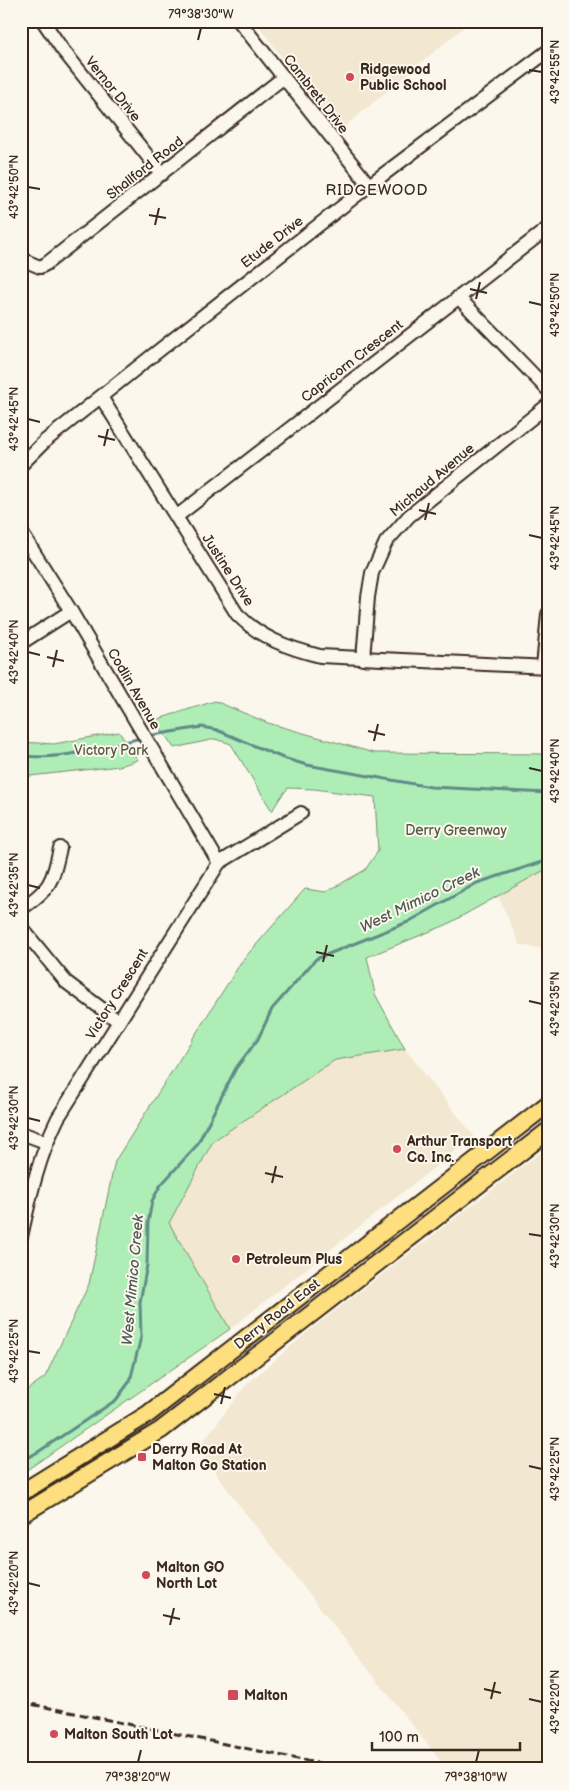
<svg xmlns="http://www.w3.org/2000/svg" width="569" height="1790" font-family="'Balsamiq Sans',sans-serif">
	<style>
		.built { fill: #f2e7d1 }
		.green { fill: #aeeeb6; stroke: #748c6a }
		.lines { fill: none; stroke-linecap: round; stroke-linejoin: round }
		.stream { stroke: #618b89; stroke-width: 3 }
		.minor-casing { stroke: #3b2a1e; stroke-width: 16 }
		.major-casing { stroke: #3b2a1e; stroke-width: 20 }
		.minor { stroke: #fbf7ec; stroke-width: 12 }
		.major { stroke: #fddf80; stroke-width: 16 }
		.rail { stroke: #3b2a1e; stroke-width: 3; stroke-dasharray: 8 4; stroke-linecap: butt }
		.ticks { fill: none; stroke: #3b2a1e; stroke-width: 2 }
		.poi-dot { fill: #d1495b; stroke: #fbf7ec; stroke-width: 2 }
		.labels { text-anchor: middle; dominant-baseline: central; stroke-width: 4; stroke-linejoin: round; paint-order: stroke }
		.poi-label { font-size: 14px; font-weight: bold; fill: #3b2a1e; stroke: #fbf7ec; text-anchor: start }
		.street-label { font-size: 14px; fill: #3b2a1e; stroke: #fbf7ec }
		.park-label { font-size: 14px; fill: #585b44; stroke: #fbf7ec }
		.neighbourhood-label { font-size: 15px; letter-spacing: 1px; fill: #3b2a1e; stroke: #fbf7ec }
		.water-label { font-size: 15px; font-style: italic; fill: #4e5a53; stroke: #fbf7ec }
		.neatline { fill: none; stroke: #3b2a1e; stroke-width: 2 }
		.ticks-label { font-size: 12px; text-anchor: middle; fill: #3b2a1e }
	</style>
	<rect width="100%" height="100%" fill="#fbf7ec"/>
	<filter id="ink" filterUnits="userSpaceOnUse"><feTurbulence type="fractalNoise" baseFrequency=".02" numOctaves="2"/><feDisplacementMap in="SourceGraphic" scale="10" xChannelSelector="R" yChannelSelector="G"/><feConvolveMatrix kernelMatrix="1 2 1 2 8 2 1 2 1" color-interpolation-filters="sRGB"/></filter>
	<g filter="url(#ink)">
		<!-- built -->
		<path class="built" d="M255,21H471L338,132Z
			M548,868V950L520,945L498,896Z
			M405,1049L474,1136L230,1329L169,1223L213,1141L335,1060Z
			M548,1147V1769H469L442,1763L236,1501L198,1448L247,1384L310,1330Z"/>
		<!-- green -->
		<path class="green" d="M215,701L268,723L374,753L548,754V868L446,925L367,957L375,994L405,1049L335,1060L213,1141L169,1223L230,1329L21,1474V1394L45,1377L89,1284L115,1161L242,961L305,889L326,892L365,870L378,851L375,797L314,789L288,788L280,798L272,811L231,744L215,739L174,748L155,720Z
			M119,732L138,760L120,766L21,777V742L54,744Z"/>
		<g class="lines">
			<!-- stream -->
			<path class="stream" d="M153,735L202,727L217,730L283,758L307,765L431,787L548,793
				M21,756C61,760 99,748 137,739
				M21,1461L38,1452L116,1400L130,1381L141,1337L140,1302L147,1265L148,1223L152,1201L160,1186L197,1145L236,1068L258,1039L272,1009L316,959L408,922L477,883L548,860"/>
			<!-- minor casing -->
			<g class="minor-casing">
				<path id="minor" d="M43,21L62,49L162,174
					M239,21L369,185
					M21,259L40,267L46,264L284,77
					M458,297L548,390
					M101,397L237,614C260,638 288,648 320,656L548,667
					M21,465L45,441L143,363L376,180L548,51
					M176,517L548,228
					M21,532L71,611L219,863
					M21,643L71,611
					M363,659L368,597L372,573L386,542L409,516L548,405
					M543,667L548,614
					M21,909C51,888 52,883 60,848
					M21,927L66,982L118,1021
					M21,1133L46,1142
					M21,1237C30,1196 39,1156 58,1118L219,863L301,813"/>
			</g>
			<!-- major casing -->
			<g class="major-casing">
				<path id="major" d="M21,1493L148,1414L548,1104
					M21,1515L161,1430L548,1131"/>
			</g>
			<!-- minor -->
			<use href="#minor" class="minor"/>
			<!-- major -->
			<use href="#major" class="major"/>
			<!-- rail -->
			<path class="rail" d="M21,1702L346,1769"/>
		</g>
	</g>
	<!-- ticks -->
	<path class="ticks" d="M198,40L201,28M529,70L542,72M28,187L40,189M149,215L166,218M155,225L159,208M470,289L487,293M476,299L480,282M529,302L542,305M28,419L40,422M98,436L115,440M104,446L108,429M419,510L436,514M425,520L429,503M529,535L542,538M28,652L40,655M47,657L64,661M53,667L57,650M368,731L385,735M374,741L378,724M529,768L542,771M28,885L40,888M316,952L334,956M323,962L327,945M529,1001L542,1004M28,1118L40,1121M265,1173L283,1177M272,1183L276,1166M529,1234L542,1236M28,1351L40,1353M214,1394L231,1398M221,1404L225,1387M529,1466L542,1469M28,1583L40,1586M163,1615L180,1619M170,1625L174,1608M484,1689L501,1693M491,1699L495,1682M529,1699L542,1702M138,1762L141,1750M476,1762L479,1750"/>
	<!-- markers -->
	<g class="poi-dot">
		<circle cx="350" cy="77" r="5"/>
		<circle cx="397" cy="1149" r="5"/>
		<circle cx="236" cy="1259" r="5"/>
		<rect x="137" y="1452" width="10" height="10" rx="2.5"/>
		<circle cx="146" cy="1575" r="5"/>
		<rect x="227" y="1689" width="12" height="12" rx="2.5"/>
		<circle cx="54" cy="1734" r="5"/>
	</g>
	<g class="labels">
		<!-- poi labels -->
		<g class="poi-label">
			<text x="360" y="69">Ridgewood<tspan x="360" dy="16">Public School</tspan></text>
			<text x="407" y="1141">Arthur Transport<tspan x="407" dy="16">Co. Inc.</tspan></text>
			<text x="246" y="1259">Petroleum Plus</text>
			<text x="152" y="1449">Derry Road At<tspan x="152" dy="16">Malton Go Station</tspan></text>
			<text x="156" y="1567">Malton GO<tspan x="156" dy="16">North Lot</tspan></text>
			<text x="244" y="1695">Malton</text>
			<text x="64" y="1734">Malton South Lot</text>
		</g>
		<!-- street labels -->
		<g class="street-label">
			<text transform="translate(113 89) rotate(51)">Vernor Drive</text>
			<text transform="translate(316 94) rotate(52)">Cambrett Drive</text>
			<text transform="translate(145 168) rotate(-38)">Shallford Road</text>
			<text transform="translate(272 242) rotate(-38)">Etude Drive</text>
			<text transform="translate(352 361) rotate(-38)">Capricorn Crescent</text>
			<text transform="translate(432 480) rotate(-40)">Michaud Avenue</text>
			<text transform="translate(228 570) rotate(57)">Justine Drive</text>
			<text transform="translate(134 689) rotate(60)">Codlin Avenue</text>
			<text transform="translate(117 994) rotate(-58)">Victory Crescent</text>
			<text transform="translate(277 1314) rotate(-38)">Derry Road East</text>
		</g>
		<!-- park labels -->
		<g class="park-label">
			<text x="111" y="750">Victory Park</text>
			<text x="456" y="830">Derry Greenway</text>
		</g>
		<!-- neighbourhood labels -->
		<g class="neighbourhood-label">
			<text x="377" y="190">RIDGEWOOD</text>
		</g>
		<!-- water labels -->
		<g class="water-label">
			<text transform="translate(420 900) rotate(-26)">West Mimico Creek</text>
			<text transform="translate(133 1280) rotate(-85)">West Mimico Creek</text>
		</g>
	</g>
	<!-- margin -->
	<rect width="569" height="1790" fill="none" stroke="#fbf7ec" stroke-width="55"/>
	<!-- scale -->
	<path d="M372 1742v8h148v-8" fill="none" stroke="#3b2a1e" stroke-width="2.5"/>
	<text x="379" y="1742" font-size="15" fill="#3b2a1e" stroke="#fbf7ec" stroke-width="4" paint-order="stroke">100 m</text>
	<rect x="28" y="28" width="514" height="1734" class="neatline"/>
	<g class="ticks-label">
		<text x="201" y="18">79°38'30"W</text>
		<text transform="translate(555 72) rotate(-90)" y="4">43°42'55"N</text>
		<text transform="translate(14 187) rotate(-90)" y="4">43°42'50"N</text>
		<text transform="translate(555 305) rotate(-90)" y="4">43°42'50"N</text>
		<text transform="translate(14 419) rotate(-90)" y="4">43°42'45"N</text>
		<text transform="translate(555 538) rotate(-90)" y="4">43°42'45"N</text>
		<text transform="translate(14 652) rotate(-90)" y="4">43°42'40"N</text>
		<text transform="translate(555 771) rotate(-90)" y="4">43°42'40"N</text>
		<text transform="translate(14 885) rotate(-90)" y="4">43°42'35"N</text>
		<text transform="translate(555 1004) rotate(-90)" y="4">43°42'35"N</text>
		<text transform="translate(14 1118) rotate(-90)" y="4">43°42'30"N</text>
		<text transform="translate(555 1236) rotate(-90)" y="4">43°42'30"N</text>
		<text transform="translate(14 1351) rotate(-90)" y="4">43°42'25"N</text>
		<text transform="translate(555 1469) rotate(-90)" y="4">43°42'25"N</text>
		<text transform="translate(14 1583) rotate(-90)" y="4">43°42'20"N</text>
		<text transform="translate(555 1702) rotate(-90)" y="4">43°42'20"N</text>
		<text x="138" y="1781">79°38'20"W</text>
		<text x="476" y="1781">79°38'10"W</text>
	</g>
</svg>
